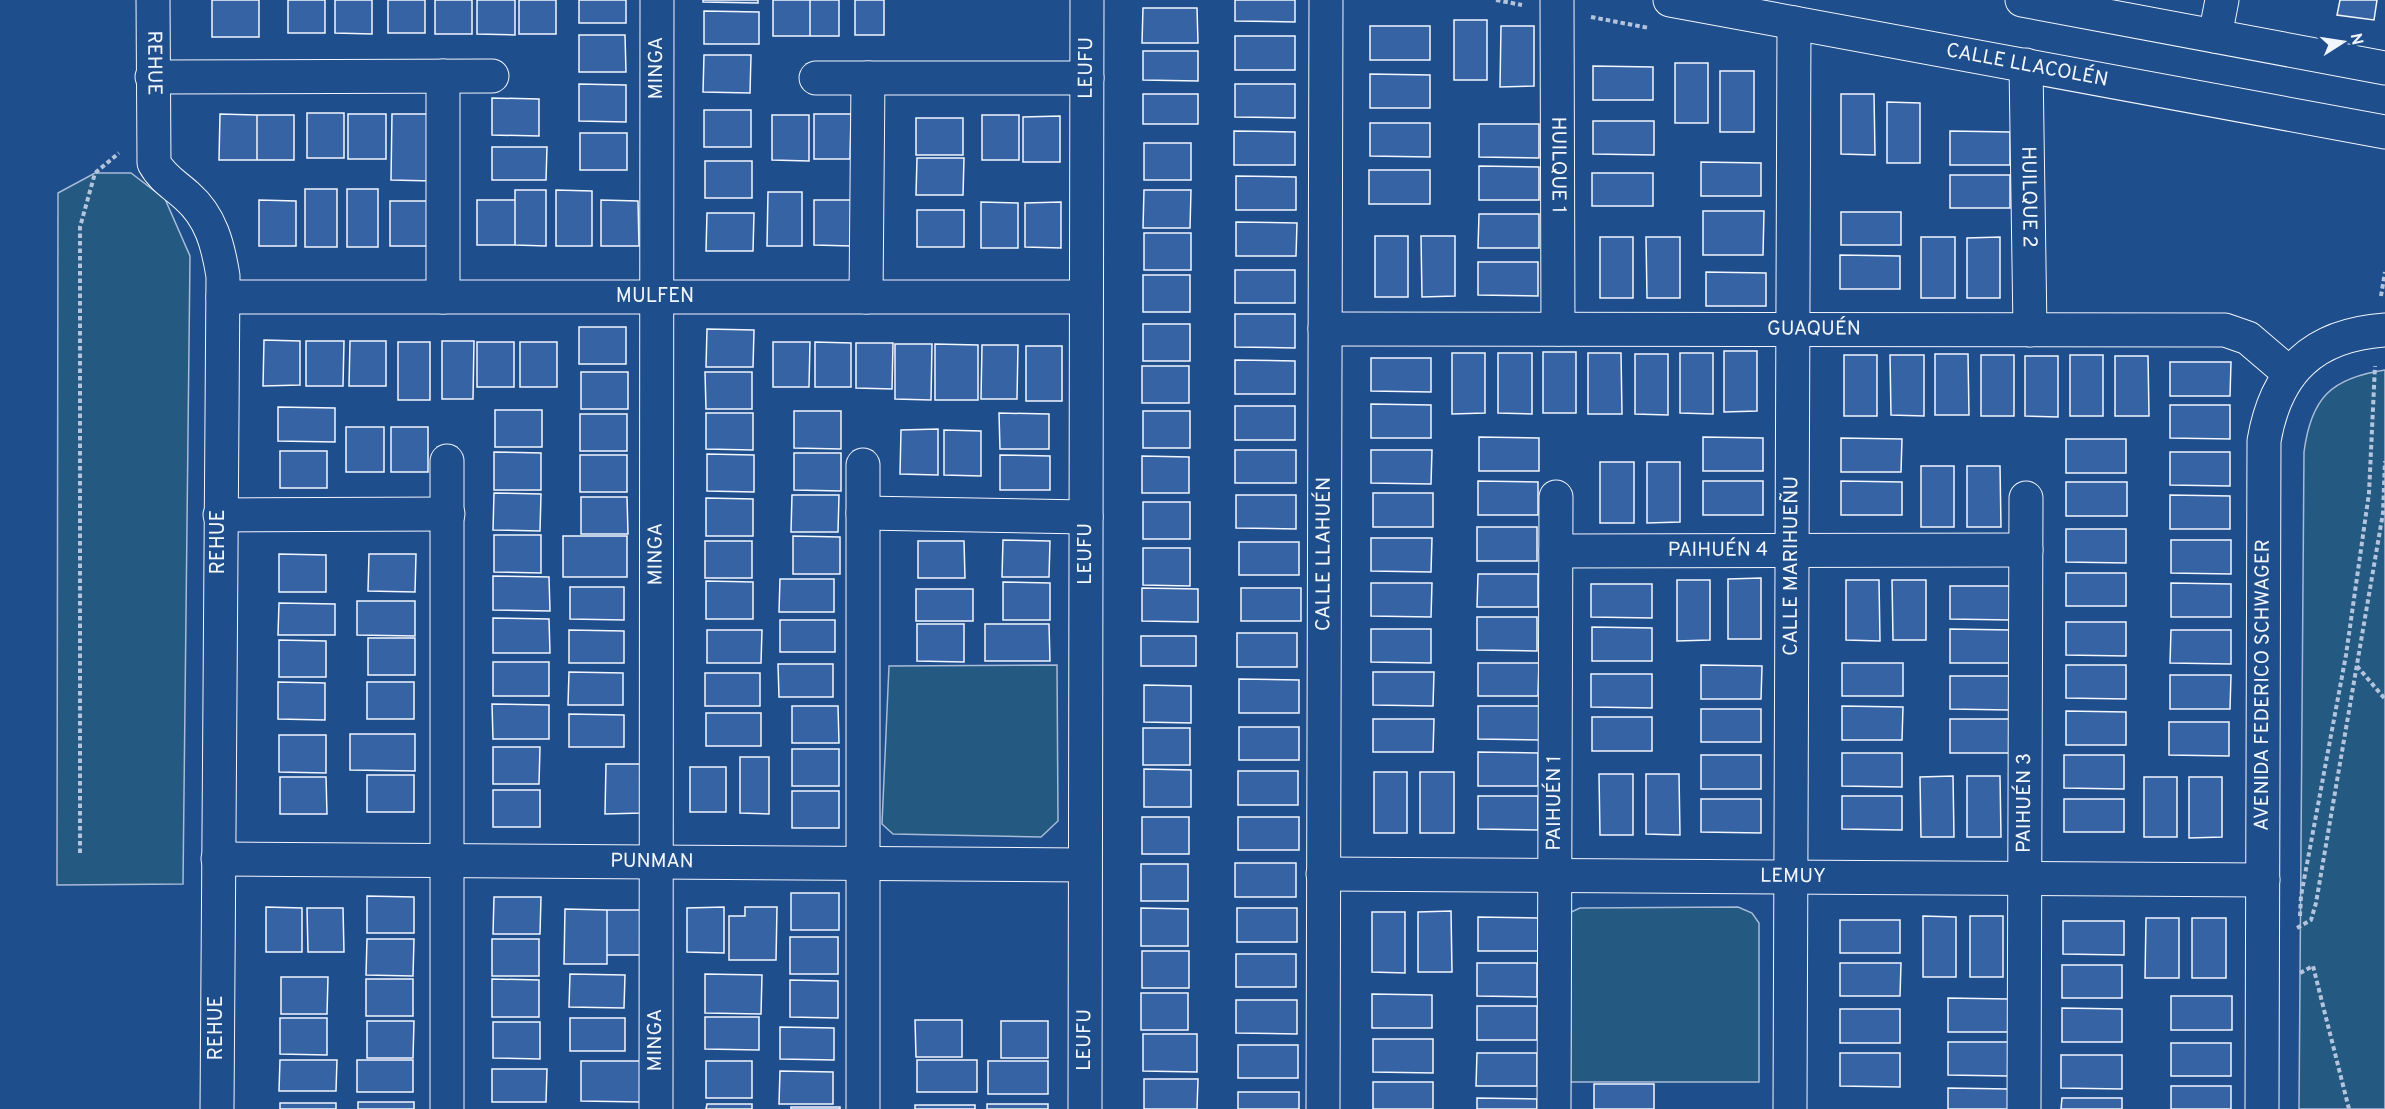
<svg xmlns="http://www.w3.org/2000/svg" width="2385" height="1109" font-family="Overpass,sans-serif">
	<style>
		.park { fill: #245a82; stroke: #a8bbd7; stroke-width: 1.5 }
		.building { fill: #3563a3; stroke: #f2f6ff; stroke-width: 1.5 }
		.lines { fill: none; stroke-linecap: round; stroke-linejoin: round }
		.minor-casing { stroke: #f2f6ff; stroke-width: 35 }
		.path { stroke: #b3c4dc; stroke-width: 4; stroke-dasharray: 4.5 3; stroke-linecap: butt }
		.minor { stroke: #1f4e8c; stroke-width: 33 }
		.labels { text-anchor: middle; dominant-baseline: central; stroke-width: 4.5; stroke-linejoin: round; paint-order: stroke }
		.street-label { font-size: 20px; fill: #f2f6ff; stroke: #1f4e8c }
	</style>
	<rect width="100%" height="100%" fill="#1f4e8c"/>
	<!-- park -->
	<path class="park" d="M95,173H131L165,199L190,256L183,884L57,885L58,193Z
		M2385,370V1109H2299L2304,452C2311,398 2331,378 2385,370Z
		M1057,665L1058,821L1041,837L893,834L882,824L889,666Z
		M1738,907L1752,913L1759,923V1082H1569V913L1580,908Z"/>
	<!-- building -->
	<path class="building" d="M212,0H259V37H212Z
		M288,0H325V33H288Z
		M335,0H372V34L335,33Z
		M388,0H425V33H388Z
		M435,0H472V34H435Z
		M477,0H515V35L477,34Z
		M519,0H556V34H519Z
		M579,0H626V23H579Z
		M703,0H758V3L703,2Z
		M773,0H810V36H773Z
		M810,0H839V36H810Z
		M855,0H884V35H855Z
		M1235,0H1295V22L1235,21Z
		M2340,0H2377L2374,20L2337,15Z
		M1143,8H1197L1198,43H1142Z
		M704,11L759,12V44H704Z
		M1454,20H1487V80H1454Z
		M1370,26H1430V60H1370Z
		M1501,26H1534V86L1500,87Z
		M579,35H625L626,72H579Z
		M1235,36H1295V70H1235Z
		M1143,51H1198V81L1143,80Z
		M704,55H751L750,93L703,92Z
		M1675,63H1708V123H1675Z
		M1593,66L1653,67V100H1593Z
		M1720,71H1754V132H1720Z
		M1370,74L1430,75V108H1370Z
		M579,84L626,85V122L579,121Z
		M1235,84H1295V118L1235,117Z
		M1143,94H1198V124H1143Z
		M1841,94H1874L1875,155L1841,154Z
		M492,98L539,99V136L492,135Z
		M1887,102L1920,103V163H1887Z
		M704,110H751V147H704Z
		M307,113H344V158H307Z
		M220,114L257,115V160H219Z
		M348,114H386V159H348Z
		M392,114H433V181L391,180Z
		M814,114H851L850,159H814Z
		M257,115H294V160H257Z
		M772,115H809V161L772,160Z
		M982,115H1019V160H982Z
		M1060,116V162H1023V117Z
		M916,118H963V155H916Z
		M1593,121H1654V155L1593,154Z
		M1370,123H1430V157L1370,156Z
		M1479,124H1539V158L1479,157Z
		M1234,131L1295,132V165H1234Z
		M1950,131L2010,132V165H1950Z
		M580,133H627V170H580Z
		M1144,143H1191V180H1144Z
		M492,147H547L546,180H492Z
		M917,158H964L963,195H916Z
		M705,161H752V198H705Z
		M1701,162L1761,163V196H1701Z
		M1479,166L1539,167V200H1479Z
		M1369,170H1430V204H1369Z
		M1592,173H1653V206H1592Z
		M1950,175H2010V208H1950Z
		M1236,176L1296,177V210H1236Z
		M305,189H337V247H305Z
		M347,189H378V247H347Z
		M515,190H546V246L515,245Z
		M556,190L592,191V246H556Z
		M1144,190H1191L1190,228H1143Z
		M768,192H802V246H767Z
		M259,200L296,201V246H259Z
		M477,200H515V245H477Z
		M601,200L638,201L639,246H601Z
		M814,200H851V246L814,245Z
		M390,201H428L427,246H390Z
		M981,202L1018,203V248H981Z
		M1061,202V248L1025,247V203Z
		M917,210H964V247H917Z
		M1703,211H1764L1763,255H1703Z
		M1841,212H1901V245H1841Z
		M707,213H754L753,251H706Z
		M1479,214H1539V248H1478Z
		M1236,222L1297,223L1296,256H1236Z
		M1144,233H1191V270H1144Z
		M1375,236H1408V297H1375Z
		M1421,236H1455V296L1422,297Z
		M1600,237H1633V298H1600Z
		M1646,237H1680V298H1647Z
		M1921,237H1955V298H1921Z
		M2000,237V298H1967V238Z
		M1840,255L1900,256V289H1840Z
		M1478,262H1538V296L1478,295Z
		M1235,270H1295V303H1235Z
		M1706,272L1766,273V306H1706Z
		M1143,275H1190V312H1143Z
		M1235,314H1295V348L1235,347Z
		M1143,324H1190V361H1143Z
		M579,327H626V364H579Z
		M707,329L754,330L753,367H706Z
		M264,340L300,341V385L263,386Z
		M306,341H344L343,386H306Z
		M350,341H386V386H349Z
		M442,341H474L473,399H442Z
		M398,342H430V400H398Z
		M477,342H514V387H477Z
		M520,342H557V387H520Z
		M773,342H810L809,387H773Z
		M815,342L851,343V387H815Z
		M856,343H893L892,389L856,388Z
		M895,344H932L931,400L895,399Z
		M935,344L978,345V400H935Z
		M982,345H1018L1017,399H981Z
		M1026,346H1062V401H1026Z
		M1724,351H1757V411L1724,412Z
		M1543,352H1576V413H1543Z
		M1452,353H1485V413L1452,414Z
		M1498,353H1532V414L1498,413Z
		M1588,353H1621L1622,414H1588Z
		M1680,353H1713V414L1680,413Z
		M1635,354H1668V415L1635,414Z
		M1935,354H1968L1969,415H1935Z
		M1844,355H1877V416H1844Z
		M1890,355H1924V416L1891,415Z
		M1981,355H2014V416H1981Z
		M2070,355H2103V416H2070Z
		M2025,356H2058V417L2025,416Z
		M2115,356H2148L2149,416H2115Z
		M1371,358H1431V392L1371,391Z
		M1235,360L1295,361V394H1235Z
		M2170,362H2231L2230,396H2170Z
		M1142,366H1189V403H1142Z
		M581,372H628V409H581Z
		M705,372H752V409H706Z
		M1371,404L1431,405V438H1371Z
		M2170,405H2230V439L2170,438Z
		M1235,406H1295V440H1235Z
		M278,407L335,408V442L278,441Z
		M495,410H542V447H495Z
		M794,411H841V449L794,448Z
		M1143,411H1190V448H1143Z
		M706,413H753V450L706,449Z
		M999,413L1049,414V449H1000Z
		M580,414H627V451H580Z
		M346,427H384V472H346Z
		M391,427H428V472H391Z
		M938,429V475L900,474L901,430Z
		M944,430L981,431V476L944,475Z
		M1479,437L1539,438V471H1479Z
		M1703,437L1763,438V471H1703Z
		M1841,438L1902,439L1901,472H1841Z
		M2066,439H2126V473H2066Z
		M1235,450H1296V483H1235Z
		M1371,450H1432L1431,484L1371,483Z
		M280,451H327V488H280Z
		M494,452L541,453V490H494Z
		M2170,452H2230V486L2170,485Z
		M794,453H841V491L794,490Z
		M707,454L754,455V492L707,491Z
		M580,455H627V492H580Z
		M1000,455L1050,456V490H1000Z
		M1142,456L1189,457V493H1142Z
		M1600,462H1634V523H1600Z
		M1647,462H1680V522L1647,523Z
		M1921,466H1954V527H1921Z
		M1967,466H2000L2001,527H1967Z
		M1478,481L1538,482V515H1478Z
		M1703,481H1763V515H1703Z
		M1841,481L1902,482V515H1841Z
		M2066,482H2127V516H2066Z
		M494,493L541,494L540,531L493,530Z
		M1373,493H1433V527H1373Z
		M792,495H839L838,532H791Z
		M1236,495H1296V529L1236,528Z
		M2170,495L2230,496V529H2170Z
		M581,497H627L628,534H581Z
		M706,498L753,499V536H706Z
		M1143,502H1190V539H1143Z
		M1477,527H1537V561H1477Z
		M2066,529H2126V563L2066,562Z
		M494,535H541V573L494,572Z
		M563,536H627V577H563Z
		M793,536L840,537V574H793Z
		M1371,538H1432L1431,572L1371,571Z
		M1003,540L1050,541L1049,577H1002Z
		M2171,540H2231V574L2171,573Z
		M705,541H752V578H705Z
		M918,541H964L965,578H918Z
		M1239,542H1299V575H1239Z
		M1143,548H1190V586L1143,585Z
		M279,554L326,555V592H279Z
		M369,554H416L415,592L368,591Z
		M2066,573H2126V606H2066Z
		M1478,574H1538V607H1477Z
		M493,576L549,577L550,611L493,610Z
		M1761,578V639H1728V579Z
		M780,579H834V612H779Z
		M1677,580H1710V640L1677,641Z
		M1846,580H1879L1880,641L1846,640Z
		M1892,580H1926V640H1893Z
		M706,581L753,582V619H706Z
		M1003,582L1050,583V620H1003Z
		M1371,583H1432L1431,617L1371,616Z
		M2171,583L2231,584V617H2171Z
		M1591,584H1652V618L1591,617Z
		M1950,586H2010V620L1950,619Z
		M570,587H624V620L570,619Z
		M1142,588L1198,589V622L1142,621Z
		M1241,588H1301V621H1241Z
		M916,589H973V621H916Z
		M357,601H415V636L357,635Z
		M279,603L335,604V635H278Z
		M1477,617H1537V651L1477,650Z
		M493,618L549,619L550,653H493Z
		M780,620H835V652H780Z
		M2066,622H2126V656L2066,655Z
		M917,624H964V662L917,661Z
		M985,624H1049L1050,661H985Z
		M1592,627L1652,628V661H1592Z
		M1371,629H1431V663L1371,662Z
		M1950,629L2011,630L2010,663H1950Z
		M569,630L624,631V663H569Z
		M707,630H762L761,663H707Z
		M2171,630H2231V664L2170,663Z
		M1237,633H1297V667H1237Z
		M1141,636H1196V666H1141Z
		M368,638H415V675H368Z
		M279,640L326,641V677H279Z
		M493,662H549V696H493Z
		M1478,663H1539L1538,696H1478Z
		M1842,663H1903V696H1842Z
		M778,664H833V697H779Z
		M1701,665L1762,666L1761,699H1701Z
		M2066,665H2126V699L2066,698Z
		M569,672L623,673V705H568Z
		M1373,672H1434L1433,706L1373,705Z
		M705,673H760V706H705Z
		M1591,674H1652V708L1591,707Z
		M2170,675H2231L2230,709H2170Z
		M1950,676H2010V710L1950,709Z
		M1239,679L1299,680V713H1239Z
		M278,682L325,683V720L278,719Z
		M367,682H414V719H367Z
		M1144,685L1191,686V723L1144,722Z
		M492,704L549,705V739H493Z
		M792,706H838L839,743H792Z
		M1478,706H1539V740L1478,739Z
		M1842,706L1903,707L1902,740H1842Z
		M1701,709H1761V742H1701Z
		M2066,711L2126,712V745H2066Z
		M706,713H761V746H706Z
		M569,714L624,715V747H569Z
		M1592,717H1652V751H1592Z
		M1373,719H1434L1433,752H1373Z
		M1950,719H2010V753H1950Z
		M2169,722H2229V756L2169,755Z
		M1239,727H1299V760H1239Z
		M1143,728H1190V765H1143Z
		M350,734H415V771L350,770Z
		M279,735H326V773L279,772Z
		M493,747H540L539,784H493Z
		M792,749H839V786H792Z
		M1478,752L1538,753V786H1478Z
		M1842,753H1902V787L1842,786Z
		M1701,755H1761V789H1701Z
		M2064,755H2124V789L2064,788Z
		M740,757H769V814L740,813Z
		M606,764H642V813L605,814Z
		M690,767H726V812H690Z
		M1144,769L1191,770V807H1144Z
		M1238,771H1298V805H1238Z
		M1374,772H1407V833H1374Z
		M1420,772H1454V833H1420Z
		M1599,774H1633V835H1600Z
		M1646,774H1679L1680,835L1646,834Z
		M367,775H414V812H367Z
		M1953,776L1954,837H1921L1920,777Z
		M1967,776H2000L2001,837H1967Z
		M280,777H326L327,814H280Z
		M2144,777H2177V837H2144Z
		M2189,777H2222V837L2189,838Z
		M493,790H540V827H493Z
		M792,791H839V828H792Z
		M1478,796H1538V830L1478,829Z
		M1842,796H1902V830L1842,829Z
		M1701,799H1761V833L1701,832Z
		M2064,799H2124V832H2064Z
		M1142,817H1189V854H1142Z
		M1238,817H1299V850H1238Z
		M1235,863H1296V897H1235Z
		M1141,864H1188V901H1141Z
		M791,893H839V930H791Z
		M367,896L414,897V933H367Z
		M494,897H541L540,934H493Z
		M266,907L302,908V952H266Z
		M724,907V953L687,952V908Z
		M745,907H777L776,960H729V916H745Z
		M307,908H343L344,952H308Z
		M1141,908L1188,909V946H1141Z
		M1237,908H1297V942H1237Z
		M565,909L607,910V964H564Z
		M607,910H644V955H607Z
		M1451,911L1452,972H1418V912Z
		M1372,912H1405V973L1372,972Z
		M1923,916L1956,917V977H1923Z
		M1970,916H2003V977H1970Z
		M1478,917L1538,918V951H1478Z
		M2146,918H2179V978H2145Z
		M2192,918H2226V978H2192Z
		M1840,920H1900V953H1840Z
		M2063,921H2124V955L2063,954Z
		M790,937H838V974H790Z
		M367,939H414L413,976L366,975Z
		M492,939H539V976H492Z
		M1142,951H1189V988H1142Z
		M1236,954H1296V987H1236Z
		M1477,963H1537V997L1477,996Z
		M1840,963H1901L1900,996H1840Z
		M2062,965H2122V998H2062Z
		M570,974L625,975L624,1008L569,1007Z
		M705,974L762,975L761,1014L705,1013Z
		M281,977H328L327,1014H281Z
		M366,979H413V1016H366Z
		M492,979L539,980V1017H492Z
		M790,980L838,981V1018L790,1017Z
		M1141,993H1188V1030H1141Z
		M1372,994L1432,995V1028H1372Z
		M2171,996H2232V1030H2171Z
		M1948,998L2008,999V1032H1948Z
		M1236,1000H1297V1034L1236,1033Z
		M1477,1006H1537V1040H1477Z
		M2062,1008L2122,1009V1042H2062Z
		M1840,1009H1900V1043H1840Z
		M705,1017H759V1050L705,1049Z
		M280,1018H327V1055L280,1054Z
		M570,1018H625V1051H570Z
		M915,1020H962V1057H916Z
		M367,1021H414L413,1058H367Z
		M1001,1021H1048V1058H1001Z
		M493,1022H540V1059L493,1058Z
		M780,1027L834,1028V1060L780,1059Z
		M1143,1034H1197V1072L1143,1071Z
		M1373,1039H1433V1073L1373,1072Z
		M1948,1042H2008V1076L1948,1075Z
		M2171,1043H2231V1076H2171Z
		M1238,1045H1298V1078H1238Z
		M1477,1053H1537V1086H1476Z
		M1840,1053H1900V1087L1840,1086Z
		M2061,1055H2122V1089L2061,1088Z
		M280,1060H337L336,1091H279Z
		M357,1060H413V1092H357Z
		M917,1060H977V1092H917Z
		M581,1061H640V1102L581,1101Z
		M706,1061H752V1098H706Z
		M988,1061H1048V1094H988Z
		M492,1069H547L546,1102H492Z
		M780,1071L833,1072V1104H779Z
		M1144,1079H1198L1197,1109H1144Z
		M1373,1082H1433V1109H1373Z
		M1594,1084H1654V1109H1594Z
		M2171,1086H2231V1109H2171Z
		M1948,1088L2008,1089V1109H1948Z
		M1238,1092H1299V1109H1238Z
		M1477,1098L1537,1099V1109H1477Z
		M2062,1098H2122V1109H2061Z
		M358,1102H414V1109H358Z
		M280,1103H336V1109H280Z
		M707,1104H752V1109H706Z
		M987,1104H1048V1109H987Z
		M915,1105H975V1109H915Z
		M791,1107H840V1109H791Z"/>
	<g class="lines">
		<!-- minor casing -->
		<g class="minor-casing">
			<g id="minor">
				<path id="s1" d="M153,0L154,163C162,178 175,185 187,196C211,217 218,245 223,276L217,1109"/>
				<path id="s2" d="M1557,0L1558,329"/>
				<path id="s3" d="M1670,0L2385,132"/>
				<path d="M2022,0L2385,68"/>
				<path d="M2215,36L2222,0"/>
				<path id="s4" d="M2026,65L2030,330"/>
				<path d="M152,77L492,76"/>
				<path d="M816,78H1087"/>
				<path id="s5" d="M223,297H1086"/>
				<path d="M443,297V76"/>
				<path d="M866,297L868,78"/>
				<path id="s6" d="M1325,329L2225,330L2248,338L2289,373"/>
				<path d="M863,465V1109"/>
				<path d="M863,513L1086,517"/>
				<path d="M220,515L448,514"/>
				<path id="s7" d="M1556,551L2026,550"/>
				<path id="s8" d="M218,859L1085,865"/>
				<path id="s9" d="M1323,874L2263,880"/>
				<path d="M447,1109V461"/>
				<path id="s10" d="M656,1109L657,0"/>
				<path id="s11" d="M1085,1109L1087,0"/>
				<path id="s12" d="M1323,1109L1326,0"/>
				<path id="s13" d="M1554,1109L1556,497"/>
				<path id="s14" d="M1790,1109L1794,23"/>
				<path id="s15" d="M2024,1109L2026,498"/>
				<path id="s16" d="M2262,1109L2264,441C2276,371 2313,335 2385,330"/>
			</g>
		</g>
		<!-- path -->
		<path class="path" d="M1496,0L1522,5
			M1591,17L1649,28
			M2381,296L2385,272
			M2357,666L2385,699
			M80,853V227L95,173L119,153
			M2300,916L2301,896L2346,655L2369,493L2375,366
			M2297,928L2311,920L2316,903L2383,513L2385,461
			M2300,973L2313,966L2349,1109"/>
		<!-- minor -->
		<use href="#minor" class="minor"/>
	</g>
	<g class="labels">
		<!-- street labels -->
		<g class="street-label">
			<text stroke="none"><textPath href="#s1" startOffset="63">REHUE</textPath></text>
			<text stroke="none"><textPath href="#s3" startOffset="363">CALLE LLACOLÉN</textPath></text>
			<text stroke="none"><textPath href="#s10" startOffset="1041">MINGA</textPath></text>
			<text stroke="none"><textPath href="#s11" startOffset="1041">LEUFU</textPath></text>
			<text stroke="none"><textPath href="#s2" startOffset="165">HUILQUE 1</textPath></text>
			<text stroke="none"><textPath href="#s4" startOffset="132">HUILQUE 2</textPath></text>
			<text stroke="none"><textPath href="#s5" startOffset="432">MULFEN</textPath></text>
			<text stroke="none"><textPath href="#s6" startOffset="489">GUAQUÉN</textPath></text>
			<text transform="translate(219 542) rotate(-90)">REHUE</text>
			<text stroke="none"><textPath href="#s7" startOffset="162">PAIHUÉN 4</textPath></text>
			<text stroke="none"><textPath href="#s11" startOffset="555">LEUFU</textPath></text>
			<text stroke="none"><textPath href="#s10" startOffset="555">MINGA</textPath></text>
			<text stroke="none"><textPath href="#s12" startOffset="555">CALLE LLAHUÉN</textPath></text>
			<text stroke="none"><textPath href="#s14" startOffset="543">CALLE MARIHUEÑU</textPath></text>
			<text stroke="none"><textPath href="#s16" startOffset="424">AVENIDA FEDERICO SCHWAGER</textPath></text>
			<text stroke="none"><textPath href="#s13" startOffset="306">PAIHUÉN 1</textPath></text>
			<text stroke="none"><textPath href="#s15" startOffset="306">PAIHUÉN 3</textPath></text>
			<text stroke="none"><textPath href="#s8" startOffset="434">PUNMAN</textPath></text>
			<text stroke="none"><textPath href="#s9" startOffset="470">LEMUY</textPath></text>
			<text transform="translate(217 1028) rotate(-90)">REHUE</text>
			<text stroke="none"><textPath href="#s10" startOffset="69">MINGA</textPath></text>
			<text stroke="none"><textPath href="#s11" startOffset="69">LEUFU</textPath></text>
		</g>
	</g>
	<!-- north arrow -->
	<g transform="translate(2343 42) rotate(78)" stroke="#1f4e8c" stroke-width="4.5" paint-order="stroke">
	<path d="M0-4.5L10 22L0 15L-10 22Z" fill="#f2f6ff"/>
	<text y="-9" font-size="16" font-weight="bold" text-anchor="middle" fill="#f2f6ff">N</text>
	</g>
</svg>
